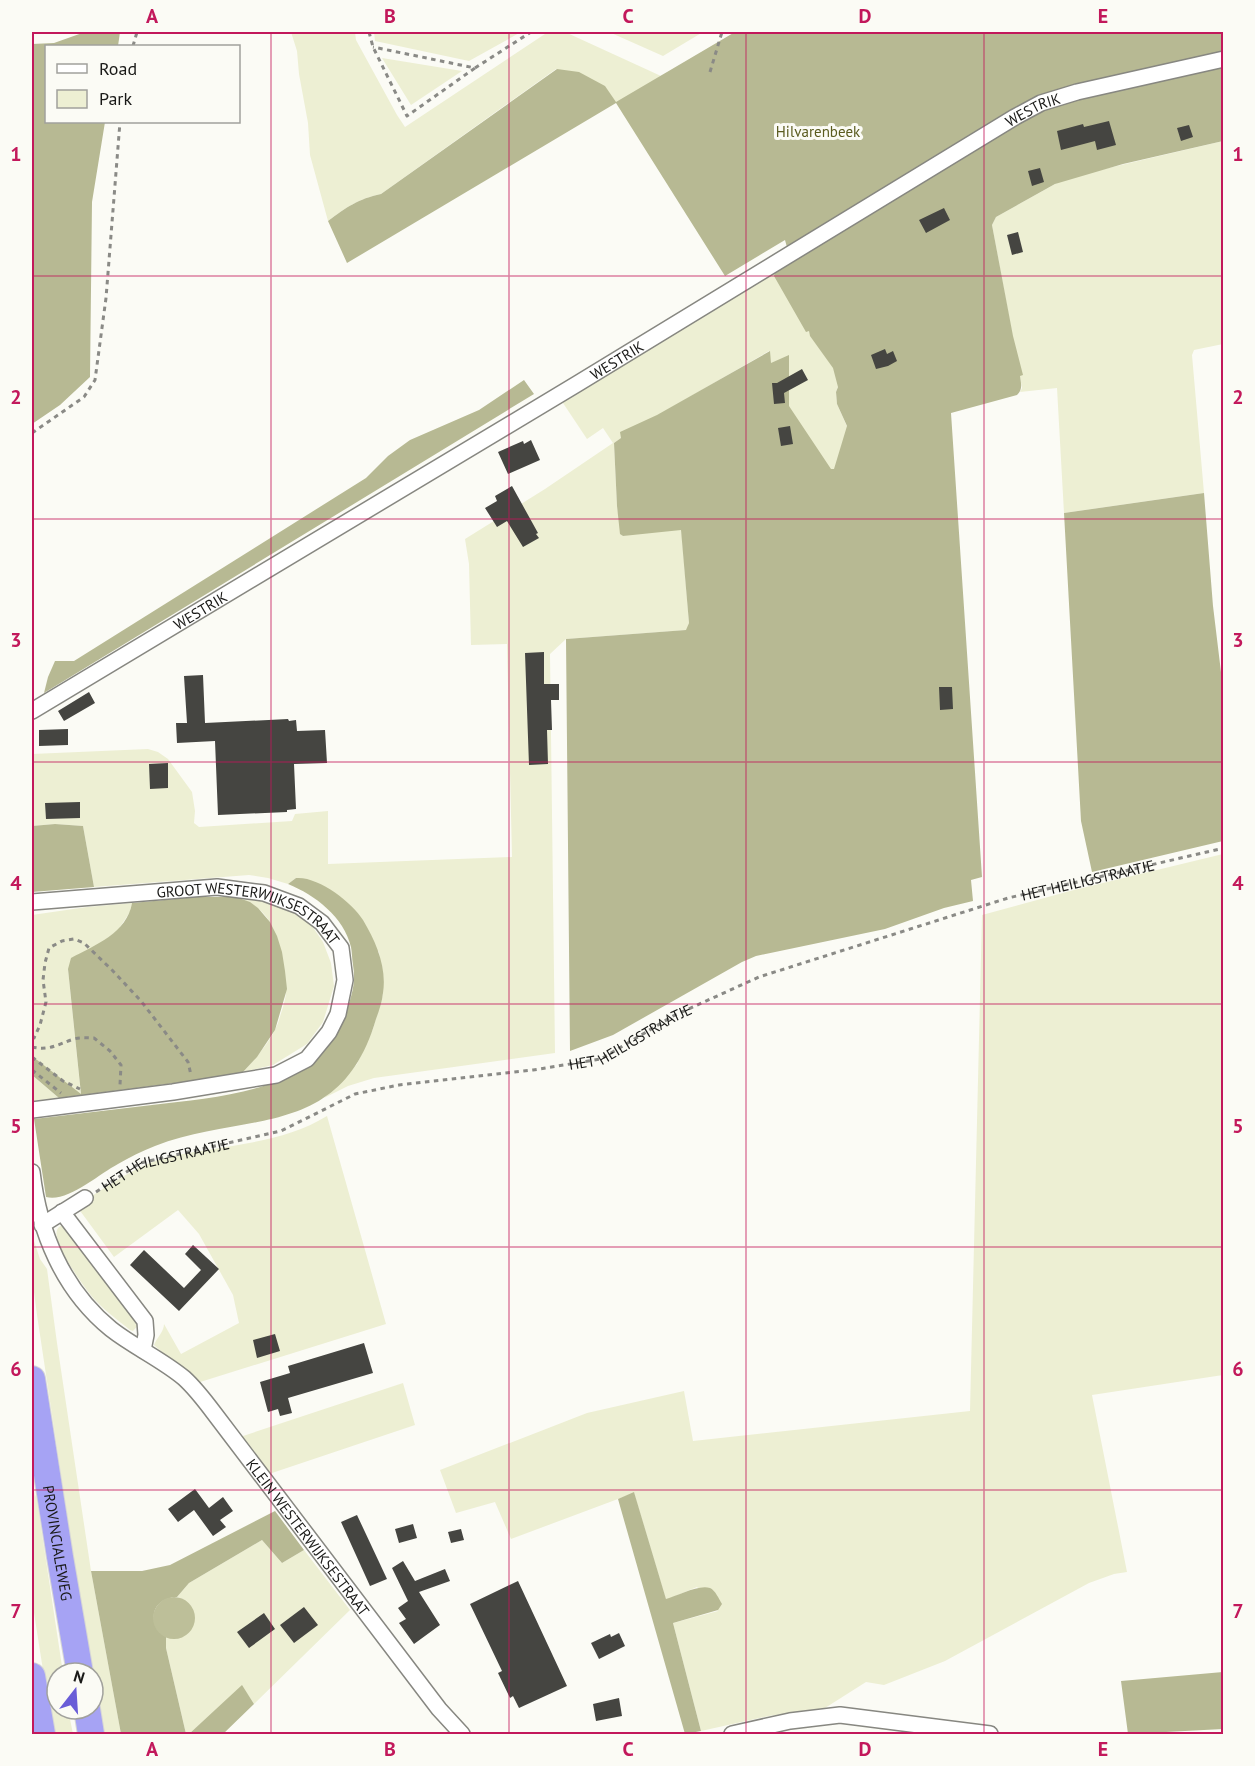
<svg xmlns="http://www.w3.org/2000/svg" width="1255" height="1766" font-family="'PT Sans',sans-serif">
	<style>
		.green { fill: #edefd3 }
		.forest { fill: #b7b993 }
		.water { fill: #bdbf99 }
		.building { fill: #454541 }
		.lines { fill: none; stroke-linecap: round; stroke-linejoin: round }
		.minor-casing { stroke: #878781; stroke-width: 18 }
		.trunk-casing { stroke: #d6d6d5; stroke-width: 28 }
		.path { stroke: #8a8a86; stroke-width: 3; stroke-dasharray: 4.5 4.5; stroke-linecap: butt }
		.minor { stroke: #fff; stroke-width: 15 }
		.trunk { stroke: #a6a3f4; stroke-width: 26 }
		.grid { fill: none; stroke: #c2185b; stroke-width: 1.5; stroke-opacity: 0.55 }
		.labels { text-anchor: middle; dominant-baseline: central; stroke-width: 6; stroke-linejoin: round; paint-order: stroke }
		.street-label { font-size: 15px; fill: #191917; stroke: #fbfbf5 }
		.park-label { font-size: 15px; fill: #5a5b1e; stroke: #fbfbf5 }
		.neatline { fill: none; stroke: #c2185b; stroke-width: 2 }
		.grid-label { font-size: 20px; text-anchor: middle; font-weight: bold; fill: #c2185b }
	</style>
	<rect width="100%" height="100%" fill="#fbfbf5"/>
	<!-- green -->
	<path class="green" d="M291,32H355L356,40L397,115L405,127L548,32H565L661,76L616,103L556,69L381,194C358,199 347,207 328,221L310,155L308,123L299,74L297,51Z
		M374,32H521L469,61L375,41Z
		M609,32H703L663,56Z
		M382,58L462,71L411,105Z
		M1223,141V344L1194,350L1192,355L1204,493L1064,513L1057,388L1020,392L1022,388L992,225L996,217L1066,178Z
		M775,271L809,331L844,370L836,392L837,404L849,431L841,469H826L812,465L772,371L769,351L636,428L614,443L617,506L621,534L623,536L652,529L681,525L689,623L687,630L566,639L550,654L555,1053L374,1078L348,1086L324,1098L344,1079L357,1064L373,1029L383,994L379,952L296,878L288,884L268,878L249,875L94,887L83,826L55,824L32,826V754L148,749L158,752L168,759L192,792L195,811L194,823L199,827L292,821L295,814L328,811V864L512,857L507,644L471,645L469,564L465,539L545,489L613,443L603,428L587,439L561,400L755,282H759Z
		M1223,854V1375L1092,1395L1127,1572L1114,1574L1089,1583L945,1661L884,1685L866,1682L825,1708L769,1716L701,1731L673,1623L718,1611L697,1587L666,1600L634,1493L511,1539L495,1502L456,1513L440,1470L587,1413L684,1391L693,1441L970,1411L982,915L1070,891Z
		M236,897L257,900L286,908L310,923L323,942L331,963L334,986L323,1022L307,1044L273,1065L243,1072C256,1058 271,1041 278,1023C281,1013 287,998 286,987C286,978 283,969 281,960C276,928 269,908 236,897Z
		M132,903L130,912L118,930L68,969L81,1095L32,1056V915L87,907Z
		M32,1075L59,1098L32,1101Z
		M327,1116L386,1324L197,1383L154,1345C157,1337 164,1332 164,1324L181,1354L239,1323L233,1295L199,1234L178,1210L114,1257L78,1208V1204C107,1188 135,1165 168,1157C221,1145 280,1145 327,1116Z
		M64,1225L142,1321L133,1331L130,1330C118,1320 105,1311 94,1299C85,1289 52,1243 57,1230C59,1226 60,1226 64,1225Z
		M32,1235L40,1259L47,1269L57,1343L91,1571L121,1734H102L93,1683V1673H91L37,1315L32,1277Z
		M403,1383L415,1425L269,1474L240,1437Z
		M32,1477L35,1497L36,1494L63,1673H57V1709H68L73,1734H53L32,1600Z
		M262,1540L282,1563L304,1550L350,1610L254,1704L242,1686L189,1734H186L166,1648V1637L178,1638L190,1631L183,1599L177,1597L189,1583Z"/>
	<!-- forest -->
	<path class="forest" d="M85,32H120L118,46H46V122H105L92,202L90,377L60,405L32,424V44L54,43Z
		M735,32H1223V141L1123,164L1055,184L996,217L992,225L1013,336L1023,375L1020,376C1021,383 1023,390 1017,395L951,413L982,877L971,880L973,901L944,908L885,929L756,956L742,962L613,1035L570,1051L566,639L686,630L689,623L681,530L623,536L620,534L617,506L614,443L621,438L620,432L657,415L770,351L771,363L789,355V406L831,469H834L847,426L837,404L836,392L838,387L833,368L810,336L809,331L806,332L774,276L775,271L791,262L785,240L725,276L616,103L347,263L328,221C347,207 358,199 381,194L557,69L579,72L605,86L616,102Z
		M524,380L534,394L44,693L48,677L55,661H74L366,478L388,456L410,440L479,410Z
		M1204,493L1213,606L1224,697L1223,841L1092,872L1081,821L1064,513Z
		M55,824L83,826L94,887L32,892V826Z
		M296,878C318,876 352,902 363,920C376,942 387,967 383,993C382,1002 379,1011 376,1019C341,1140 247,1111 155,1146C142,1151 130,1157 118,1164C99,1174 67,1203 46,1197L34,1119C73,1114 113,1110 152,1105C224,1096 316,1093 345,1013C352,997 356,982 353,965C352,959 352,952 351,947C344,917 315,895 288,884Z
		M197,897H236L250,902L258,908L270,922L277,936L282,952L285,971L287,989L275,1030L257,1057L243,1072L221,1077L59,1098L32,1075V1056L81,1094L68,969L71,958C95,945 127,933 132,903Z
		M634,1492L666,1599C677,1596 699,1584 710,1588C715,1590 719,1599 722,1604L718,1610L673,1623L701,1731L685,1734L618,1499Z
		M275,1511L304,1550L282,1563L262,1540L189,1583L177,1597C151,1598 146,1623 166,1637V1648L186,1734H121L91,1571H142L170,1565Z
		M1223,1672V1729L1128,1734L1121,1681Z
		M242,1685L254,1704L223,1734H189Z"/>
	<!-- water -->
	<path class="water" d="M153 1618a21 21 0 1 1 42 0a21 21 0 1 1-42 0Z"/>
	<!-- building -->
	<path class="building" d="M1109,121L1116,145L1097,150L1095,141L1061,150L1057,131L1083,124L1084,127Z
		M1189,125L1193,137L1181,141L1177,128Z
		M1040,168L1044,182L1032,186L1028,171Z
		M944,208L950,220L926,233L919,220Z
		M1018,232L1023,252L1012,255L1007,235Z
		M885,349L887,354L893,351L897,361L888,366L876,369L871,355Z
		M802,369L808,380L784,393L785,403L774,404L772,383H777Z
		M790,426L793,444L781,446L778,428Z
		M531,440L540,460L508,474L498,452L523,441L524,444Z
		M512,486L538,533L536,534L539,538L523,547L507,521L497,527L485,508L497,501L495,496Z
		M544,652V684H559V700H551L552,730H547L548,764L529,765L525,653Z
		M203,675L205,723L288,719L289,721L296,720L297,731L325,730L327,763L294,764L296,809L287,810V812L218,815L215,741L177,743L176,723H187L184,676Z
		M939,687H952L953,709L940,710Z
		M89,692L95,703L64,721L58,711Z
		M68,729V745L39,746V730Z
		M168,763V788L150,789L149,764Z
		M80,802V818L46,819L45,803Z
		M193,1245L219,1269L179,1311L130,1265L144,1250L184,1288L201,1270L185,1254Z
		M275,1334L280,1351L257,1358L253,1340Z
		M364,1343L373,1373L288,1398L292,1413L280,1416L278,1409L268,1412L260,1382L290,1373L288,1366Z
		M195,1489L209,1508L223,1497L233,1511L220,1520L226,1527L213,1536L194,1510L178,1522L168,1509Z
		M357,1515L387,1579L370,1586L341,1522Z
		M413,1524L417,1538L399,1543L395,1529Z
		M461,1529L464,1540L451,1543L448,1532Z
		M403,1561L415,1581L445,1569L450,1581L419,1592L440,1625L414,1644L399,1623L406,1619L398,1608L408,1601L392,1568Z
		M518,1581L567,1686L519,1708L513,1696L510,1698L498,1673L502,1671L470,1604Z
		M304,1607L318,1625L294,1643L280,1625Z
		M264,1613L275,1629L249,1648L237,1632Z
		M619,1633L625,1646L599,1659L591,1643L610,1634L611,1637Z
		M619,1698L622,1716L596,1721L593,1704Z"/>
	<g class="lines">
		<!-- minor casing -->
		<g class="minor-casing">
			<g id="minor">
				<path id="s2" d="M32,711L577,384L1015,117L1041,103L1077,92L1224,59"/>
				<path id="s3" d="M32,902L217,887L264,893L299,906L322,923L341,948L345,980L338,1014L329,1032L307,1059L276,1075L173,1092L32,1110"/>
				<path id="s4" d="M32,1172C39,1232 63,1290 111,1329C134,1347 161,1359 184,1378C195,1388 205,1401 214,1413L439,1709L462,1734"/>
				<path d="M62,1212L145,1321L146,1335L143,1350"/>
				<path d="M42,1225L85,1198"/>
				<path d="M732,1734L790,1721L840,1715L990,1734"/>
			</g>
		</g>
		<!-- trunk casing -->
		<g class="trunk-casing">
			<g id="trunk">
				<path id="s5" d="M32,1379L60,1557L80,1673"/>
				<path d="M32,1676L42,1734"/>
				<path d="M87,1709L91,1734"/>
			</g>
		</g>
		<!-- path -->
		<g class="path">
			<path d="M369,32L373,47L407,116L475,68L373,47"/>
			<path d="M133,46L137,32"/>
			<path d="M475,68L531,32"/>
			<path d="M710,72L722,32"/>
			<path d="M32,433L84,397L95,380L106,298L120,122"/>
			<path d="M32,1039L34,1038L40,1025L46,1002L43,980L45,963L49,948L62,941L74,939L84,943L112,970L141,1001L188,1062L191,1075"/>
			<path d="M32,1047C50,1051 58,1044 74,1039C80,1037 87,1038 94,1038L110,1051L121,1065L120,1085"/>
			<path d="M32,1057L63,1081L80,1089"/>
			<path d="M32,1070L61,1093"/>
			<path id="s1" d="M96,1192L140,1163L281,1131L355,1094L399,1085L533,1070L601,1059L673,1016L759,977L1008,898L1224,848"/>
		</g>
		<!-- minor -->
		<use href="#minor" class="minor"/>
		<!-- trunk -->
		<use href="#trunk" class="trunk"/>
	</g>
	<!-- grid -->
	<path class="grid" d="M271,32V1734M509,32V1734M746,32V1734M984,32V1734M32,276H1224M32,519H1224M32,762H1224M32,1004H1224M32,1247H1224M32,1490H1224"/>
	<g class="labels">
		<!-- street labels -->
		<g class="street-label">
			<text stroke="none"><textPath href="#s2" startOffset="1168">WESTRIK</textPath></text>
			<text stroke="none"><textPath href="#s2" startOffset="682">WESTRIK</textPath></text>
			<text stroke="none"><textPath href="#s2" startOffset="196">WESTRIK</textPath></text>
			<text stroke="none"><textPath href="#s1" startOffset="1050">HET HEILIGSTRAATJE</textPath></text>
			<text stroke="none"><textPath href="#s3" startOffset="224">GROOT WESTERWIJKSESTRAAT</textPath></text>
			<text stroke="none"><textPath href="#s1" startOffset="564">HET HEILIGSTRAATJE</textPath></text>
			<text stroke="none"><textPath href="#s1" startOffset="76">HET HEILIGSTRAATJE</textPath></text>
			<text stroke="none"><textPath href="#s4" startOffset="470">KLEIN WESTERWIJKSESTRAAT</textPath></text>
			<text stroke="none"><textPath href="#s5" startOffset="166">PROVINCIALEWEG</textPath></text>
		</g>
		<!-- park labels -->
		<g class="park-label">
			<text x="818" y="131">Hilvarenbeek</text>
		</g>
	</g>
	<!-- border -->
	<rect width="1255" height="1766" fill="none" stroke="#fbfbf5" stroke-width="66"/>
	<!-- legend -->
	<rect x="45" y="45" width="195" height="78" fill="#fbfbf5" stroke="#a1a19c" stroke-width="1.5"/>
	<rect x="57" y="64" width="30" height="9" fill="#ffffff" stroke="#a1a19c" stroke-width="1.5"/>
	<text x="99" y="75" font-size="18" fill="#191917">Road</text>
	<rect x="57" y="90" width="30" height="18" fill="#edefd3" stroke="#a1a19c" stroke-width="1.5"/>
	<text x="99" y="105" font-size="18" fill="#191917">Park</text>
	<!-- north arrow -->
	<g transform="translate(75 1691) rotate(17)"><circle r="28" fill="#fbfbf5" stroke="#a1a19c" stroke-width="1.5"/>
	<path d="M0-4.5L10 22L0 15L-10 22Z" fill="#695dd7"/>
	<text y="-9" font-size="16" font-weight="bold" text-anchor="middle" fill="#191917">N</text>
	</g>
	<rect x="33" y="33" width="1189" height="1700" class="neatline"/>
	<g class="grid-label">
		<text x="152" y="23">A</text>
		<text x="390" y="23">B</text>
		<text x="628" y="23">C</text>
		<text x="865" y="23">D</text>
		<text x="1103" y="23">E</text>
		<text x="16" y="161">1</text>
		<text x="1238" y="161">1</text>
		<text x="16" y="404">2</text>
		<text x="1238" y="404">2</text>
		<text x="16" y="647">3</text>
		<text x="1238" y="647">3</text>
		<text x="16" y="890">4</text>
		<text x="1238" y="890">4</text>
		<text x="16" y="1133">5</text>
		<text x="1238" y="1133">5</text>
		<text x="16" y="1376">6</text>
		<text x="1238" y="1376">6</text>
		<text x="16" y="1618">7</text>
		<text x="1238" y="1618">7</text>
		<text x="152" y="1756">A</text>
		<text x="390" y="1756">B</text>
		<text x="628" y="1756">C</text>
		<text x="865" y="1756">D</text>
		<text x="1103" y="1756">E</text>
	</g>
</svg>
